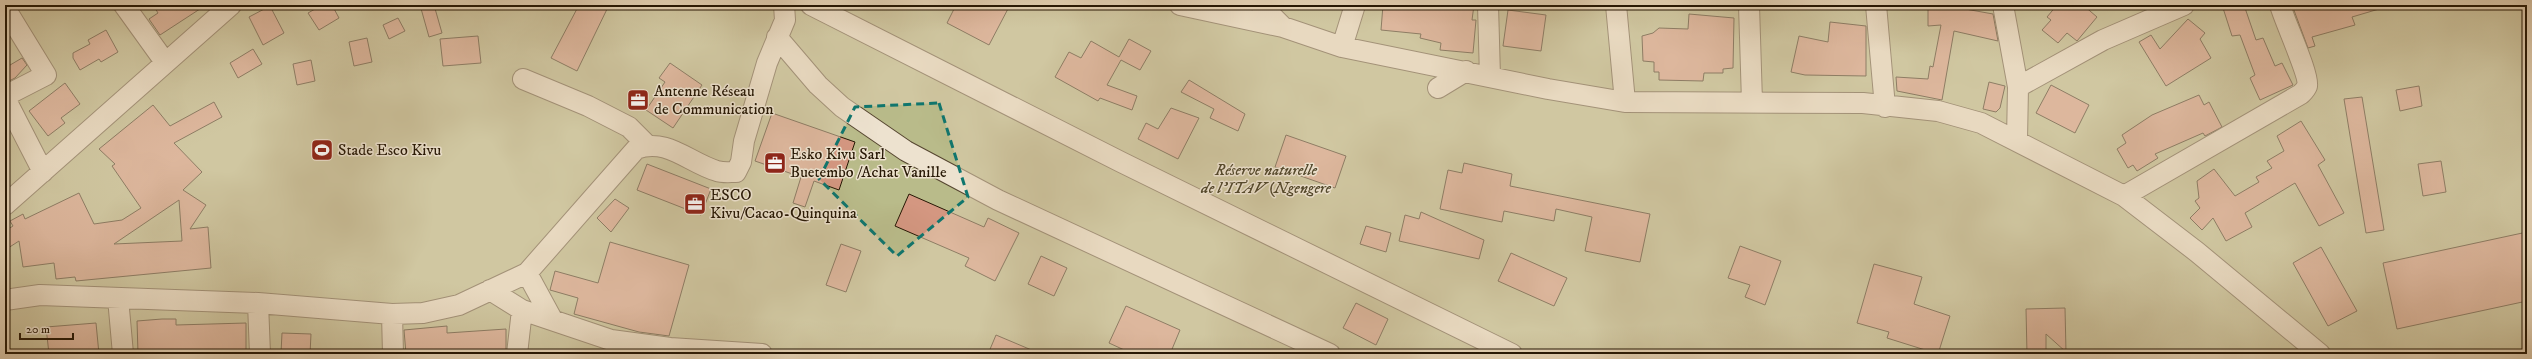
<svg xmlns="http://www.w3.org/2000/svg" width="2532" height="359" font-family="'IM FELL DW Pica',serif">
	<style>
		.green { fill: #b9bb8a; stroke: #706947 }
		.building { fill: #d49781; stroke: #261704; fill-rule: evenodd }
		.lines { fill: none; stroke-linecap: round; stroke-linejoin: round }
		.minor-casing { stroke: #564630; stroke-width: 22 }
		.minor { stroke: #ede2cf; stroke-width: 20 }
		.marked { fill: none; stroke: #0f766e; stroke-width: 3; stroke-dasharray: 8 5; stroke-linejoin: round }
		.labels { text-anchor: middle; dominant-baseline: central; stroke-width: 3; stroke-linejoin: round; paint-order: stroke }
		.poi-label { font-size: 16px; fill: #261704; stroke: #ede2cf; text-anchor: start }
		.park-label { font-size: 16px; font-style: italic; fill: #52482c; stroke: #ede2cf }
	</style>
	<rect width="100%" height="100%" fill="#e4d2b5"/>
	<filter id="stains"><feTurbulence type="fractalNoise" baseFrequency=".005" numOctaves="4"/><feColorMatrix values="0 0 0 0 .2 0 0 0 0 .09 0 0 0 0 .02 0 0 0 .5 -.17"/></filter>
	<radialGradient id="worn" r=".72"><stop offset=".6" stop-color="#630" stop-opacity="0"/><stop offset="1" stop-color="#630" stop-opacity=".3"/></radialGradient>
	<!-- green -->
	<path class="green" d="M5,5H2527V354H5Z"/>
	<!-- building -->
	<path class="building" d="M153,5H206L160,35L149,19L158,13Z
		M322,5H332L339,18L319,30L308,13Z
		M420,5H434L442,33L429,37Z
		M579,5H609L577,71L551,58Z
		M956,5H1010L989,45L947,23Z
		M1383,5H1474L1472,20H1476L1473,53L1440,50L1441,43L1420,38L1421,34L1381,30Z
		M1928,5H1943L1993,14L1998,41L1954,31L1942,100L1897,91L1896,77L1928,79L1930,66L1933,67L1941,25L1928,26Z
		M2057,5H2083L2097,17L2077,41L2067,33L2058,43L2042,30L2051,20L2047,17Z
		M2234,5H2244L2256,40L2263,38L2275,66L2282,63L2293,85L2260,100L2250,78L2255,75L2240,35L2232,36L2223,8Z
		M2292,5H2378L2379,9L2352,17L2355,25L2312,37L2315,46L2308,48Z
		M270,6L284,33L263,45L249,17Z
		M1508,10L1546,15L1541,51L1503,46Z
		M1689,14L1734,18L1733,68L1723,69V73H1704L1703,81L1659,80V72H1654V62L1643,61L1642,36L1653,33L1659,28L1688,29Z
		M398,18L405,31L389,39L383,25Z
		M2188,19L2205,33L2200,39L2211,58L2166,86L2139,42L2151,35L2160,49Z
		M1830,22L1866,26V76L1805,75L1791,72L1799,36L1828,42Z
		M106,30L118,52L101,62L99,59L80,70L73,58V53L90,44L88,40Z
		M478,36L481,63L443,66L440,39Z
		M367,38L372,62L354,66L349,42Z
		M1129,39L1151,51L1140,70L1121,60L1107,85L1137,96L1132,110L1100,98L1098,101L1055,77L1069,52L1081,58L1091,41L1119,57Z
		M253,49L262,64L238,78L230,63Z
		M22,58L27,65L15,78L5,83V68Z
		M311,60L315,81L297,85L293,64Z
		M670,63L702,85L673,128L646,110L665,82L659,78Z
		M1189,80L1245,114L1238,131L1210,118L1214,109L1181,92Z
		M1989,82L2005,86L2000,108L1996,112L1983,109Z
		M65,83L80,104L61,118L65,123L48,136L29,111Z
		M2051,85L2089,105L2075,133L2036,113Z
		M2419,86L2422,106L2400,111L2396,90Z
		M2199,95L2204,105L2209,102L2222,127L2205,136L2203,133L2155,154L2158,158L2137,171L2133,165L2128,168L2117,149L2126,143L2122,135L2152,115Z
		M2362,97L2384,230L2366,233L2344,99Z
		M214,102L222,117L174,143L202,172L183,190L206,205L190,229L208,227L211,268L76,281L75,277L56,279L54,263L23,267L19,241L5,250V231L13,226L10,221L23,214L25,219L79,193L94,224L122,220L141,208L112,166L115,164L99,149L153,105L170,126ZM179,200L182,241L114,244Z
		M1171,108L1199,118L1178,159L1138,139L1146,123L1158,129Z
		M772,113L855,142L839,190L814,181L805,207L793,203L801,177L755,161Z
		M2301,121L2325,160L2318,165L2344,213L2319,226L2295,183L2245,213L2252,227L2226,241L2213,218L2202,230L2190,218L2200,208L2195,201L2199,198L2197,181L2214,169L2235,196L2259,182L2256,177L2272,168L2267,161L2284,151L2277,136Z
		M1286,135L1346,156L1335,188L1275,167Z
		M2441,161L2446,192L2423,196L2418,164Z
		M1464,163L1512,174L1510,186L1650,214L1640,262L1585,251L1592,217L1556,209L1554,221L1504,211L1502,222L1440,209L1448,170L1462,173Z
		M647,164L711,189L701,215L637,190Z
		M909,194L984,227L988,218L1019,233L995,281L965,266L969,258L895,226Z
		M615,199L629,208L611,232L597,218Z
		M1421,212L1484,240L1479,259L1399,241L1405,215L1419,219Z
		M1366,226L1391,233L1386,252L1360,244Z
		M2527,232V301L2397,329L2383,263Z
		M610,242L689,265L669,336L639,332L574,314L578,298L550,290L555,271L598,283Z
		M841,244L861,251L846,292L826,285Z
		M1740,246L1781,261L1765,305L1745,297L1750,285L1728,278Z
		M2321,247L2357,311L2328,326L2293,263Z
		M1511,253L1567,278L1554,306L1498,281Z
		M1041,256L1067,268L1054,296L1028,284Z
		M1874,264L1922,277L1914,304L1950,316L1938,354L1887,338L1889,332L1857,323Z
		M1356,303L1388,319L1376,345L1343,328Z
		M1126,306L1180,330L1170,354H1133L1109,343Z
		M2065,308L2066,352L2046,334V354H2027L2026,309Z
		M162,319H176V325L246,323V354H199V350L138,353L137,321Z
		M96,323L99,354H49L46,327Z
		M447,326V333L506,329V350L467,351V354H406L404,330Z
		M282,333L311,334L310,354L281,353Z
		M996,335L1041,354H988Z"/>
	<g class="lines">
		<!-- minor casing -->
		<g class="minor-casing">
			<path id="minor" d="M124,5L165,62
				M811,5L1121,162L1512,354
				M1180,5L1283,27L1342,47L1548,89L1625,102L1863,103L1938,111L1981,123L2124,196L2197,252L2320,354
				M1261,5L1283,27
				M1488,5L1490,77
				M1616,5L1625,102
				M1749,5L1752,102
				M1876,5L1885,107
				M2003,5L2018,87L2017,140
				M5,8L46,75L5,96
				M777,37L818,85L842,107L906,151L998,200L1330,354
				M1342,47L1355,5
				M523,79L588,106L629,127L647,145
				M2018,87L2103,40L2184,5
				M1438,88L1466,71
				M5,98L43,172
				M2124,196L2301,94C2303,92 2306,89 2307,86C2310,76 2284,20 2280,5
				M5,205L231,5
				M527,273L552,319
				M490,290L522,310L611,340L670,348L762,354
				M118,298L123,354
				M5,300L40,295L258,303L392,314L423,313L459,305L527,273L636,149C667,137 689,163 717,171C723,173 730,172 736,172L741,162L744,141L767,63L785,20L784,5
				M258,303L260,354
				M392,314L393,354
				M517,354L522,310"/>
		</g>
		<!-- minor -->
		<use href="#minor" class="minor"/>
	</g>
	<!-- marked area -->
	<path d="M0 0H2532V359H0ZM939,103L968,197L897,256L819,179L855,107Z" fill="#e4d2b5" fill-opacity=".55" fill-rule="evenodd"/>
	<path class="marked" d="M939,103L968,197L897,256L819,179L855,107Z"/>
	<!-- icons -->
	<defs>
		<g id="office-square" transform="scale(1.15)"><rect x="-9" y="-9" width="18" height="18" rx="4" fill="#8f2418" stroke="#ede2cf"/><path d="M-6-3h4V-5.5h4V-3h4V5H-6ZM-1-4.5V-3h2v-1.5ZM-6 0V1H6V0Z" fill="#fff"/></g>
		<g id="stadium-square" transform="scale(1.15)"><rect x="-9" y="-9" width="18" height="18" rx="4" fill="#8f2418" stroke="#ede2cf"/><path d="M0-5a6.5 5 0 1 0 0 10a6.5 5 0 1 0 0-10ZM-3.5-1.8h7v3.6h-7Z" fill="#fff"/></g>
	</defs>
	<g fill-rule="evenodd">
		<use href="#office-square" x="638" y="100"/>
		<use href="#stadium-square" x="322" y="150"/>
		<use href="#office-square" x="775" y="163"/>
		<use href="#office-square" x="695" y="204"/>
	</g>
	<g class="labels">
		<!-- poi labels -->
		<g class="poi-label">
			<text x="654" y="91">Antenne Réseau<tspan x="654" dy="18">de Communication</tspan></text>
			<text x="338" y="150">Stade Esco Kivu</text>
			<text x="790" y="154">Esko Kivu Sarl<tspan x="790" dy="18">Buetembo /Achat Vanille</tspan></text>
			<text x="710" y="195">ESCO<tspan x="710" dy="18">Kivu/Cacao-Quinquina</tspan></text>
		</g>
		<!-- park labels -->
		<g class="park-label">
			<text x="1266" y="170">Réserve naturelle<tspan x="1266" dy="18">de l'ITAV (Ngengere</tspan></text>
		</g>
	</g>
	<!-- margin -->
	<rect width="2532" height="359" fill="none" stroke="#e4d2b5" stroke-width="20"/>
	<rect x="6" y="6" width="2520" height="347" fill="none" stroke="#261704" stroke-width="2"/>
	<rect x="10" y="10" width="2512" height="339" fill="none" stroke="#261704"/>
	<!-- scale -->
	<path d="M20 333v6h53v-6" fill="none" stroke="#261704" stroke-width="2"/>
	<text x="26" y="333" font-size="12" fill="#261704" stroke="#ede2cf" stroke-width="3" paint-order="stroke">20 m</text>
	<rect width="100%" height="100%" filter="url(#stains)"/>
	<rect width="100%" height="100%" fill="url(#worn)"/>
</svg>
